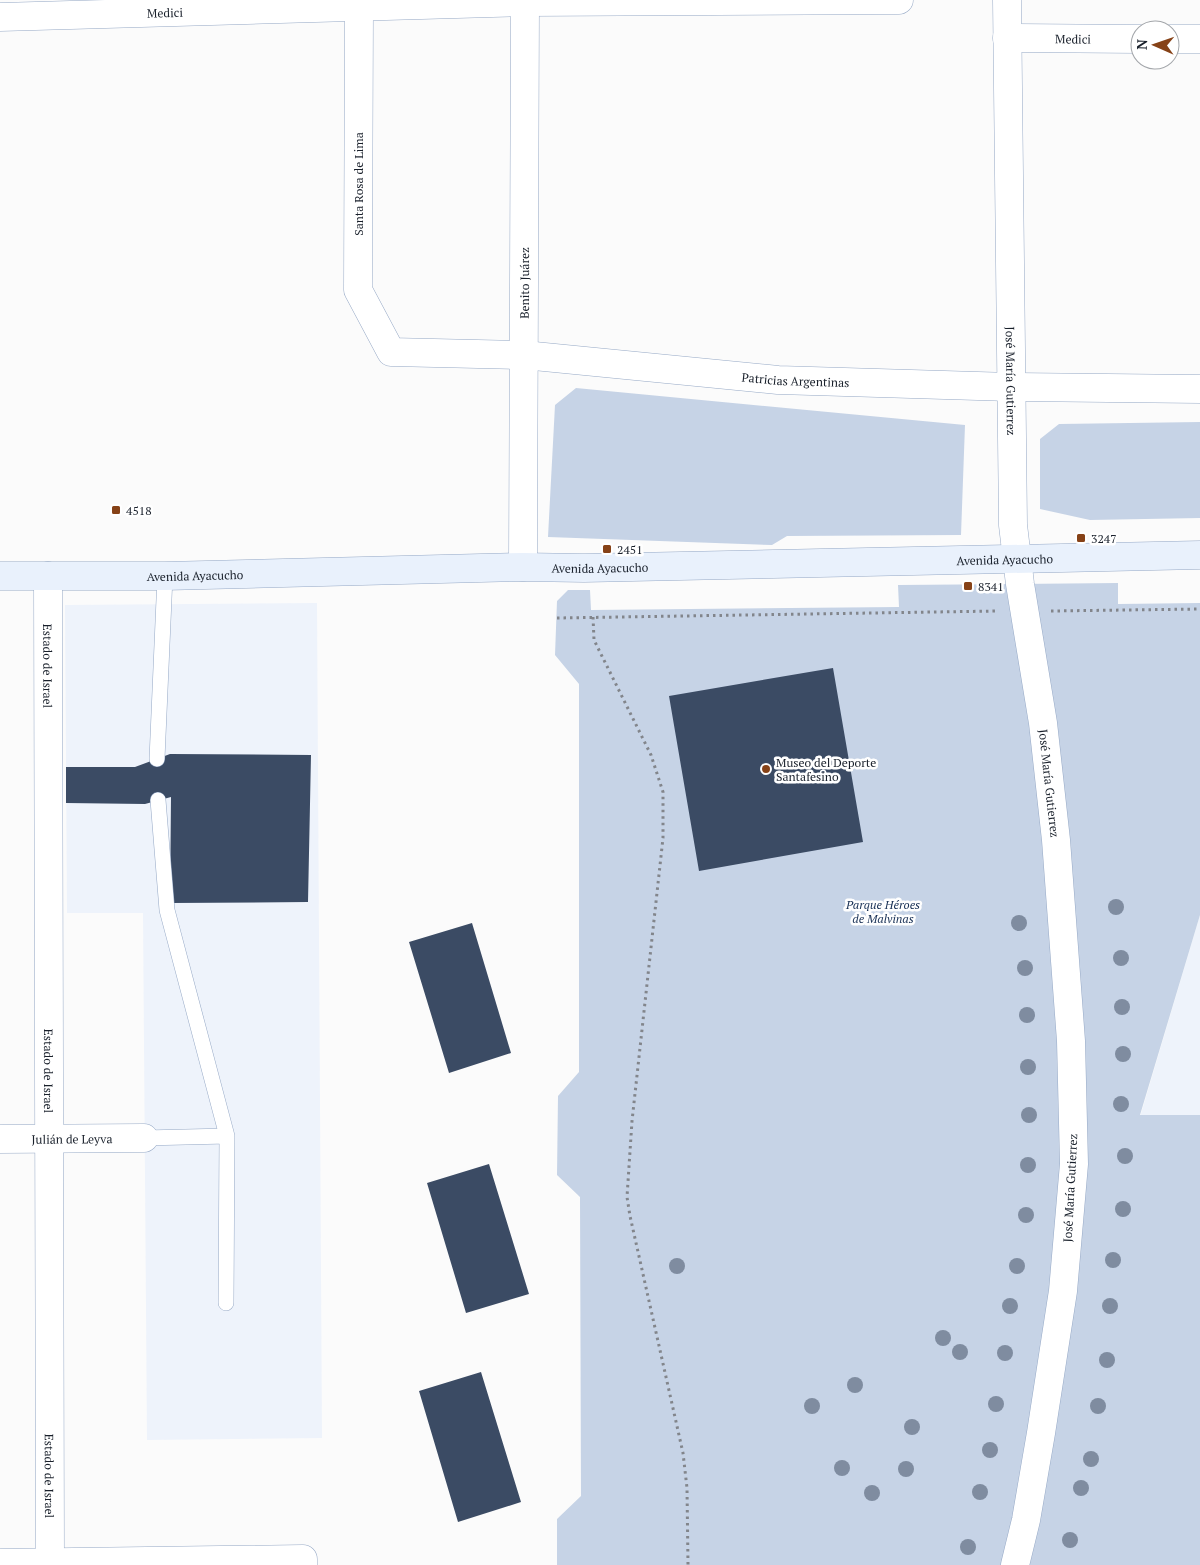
<svg xmlns="http://www.w3.org/2000/svg" width="1200" height="1565" font-family="'PT Serif',serif">
	<style>
		.built { fill: #eef3fb }
		.green { fill: #c6d3e6 }
		.building { fill: #3b4b64 }
		.lines { fill: none; stroke-linecap: round; stroke-linejoin: round }
		.service-casing { stroke: #96a9c6; stroke-width: 16 }
		.minor-casing { stroke: #96a9c6; stroke-width: 29 }
		.secondary-casing { stroke: #96a9c6; stroke-width: 29 }
		.path { stroke: #82858b; stroke-width: 3; stroke-dasharray: 2.5 4; stroke-linecap: butt }
		.service { stroke: #fff; stroke-width: 15 }
		.minor { stroke: #fff; stroke-width: 28 }
		.secondary { stroke: #e9f1fc; stroke-width: 28 }
		.tree { fill: #7f8ca0 }
		.poi-dot { fill: #864217; stroke: #fff; stroke-width: 2 }
		.labels { text-anchor: middle; dominant-baseline: central; stroke-width: 5; stroke-linejoin: round; paint-order: stroke }
		.street-label { font-size: 12px; fill: #19202b; stroke: #fff }
		.poi-label { font-size: 12px; fill: #19202b; stroke: #fff; text-anchor: start }
		.park-label { font-size: 12px; font-style: italic; fill: #193156; stroke: #fff }
	</style>
	<rect width="100%" height="100%" fill="#fbfbfb"/>
	<!-- built -->
	<path class="built" d="M317,603L322,1438L147,1440L143,913H67L65,605Z
		M1200,915V1565L1137,1127Z"/>
	<!-- green -->
	<path class="green" d="M576,388L965,425L961,535L787,536L772,545L548,537L555,405Z
		M1200,422V518L1090,520L1040,509V439L1059,424Z
		M1118,583V604L1200,603V915L1140,1115H1200V1565H557V1519L581,1496L580,1197L557,1175L558,1096L579,1072V684L555,655L557,601L568,590H590L591,610L899,607L898,585Z"/>
	<!-- building -->
	<path class="building" d="M833,668L863,842L699,871L669,696Z
		M170,754L311,755L308,902L170,903L171,797L145,804L66,803V767H135Z
		M472,923L511,1053L449,1073L409,942Z
		M489,1164L529,1294L466,1313L427,1183Z
		M481,1372L521,1502L458,1522L419,1391Z"/>
	<g class="lines">
		<!-- service casing -->
		<g class="service-casing">
			<path id="service" d="M157,759L165,576
				M158,800L167,910L227,1136L226,1303
				M144,1138L227,1136"/>
		</g>
		<!-- minor casing -->
		<g class="minor-casing">
			<g id="minor">
				<path id="s1" d="M1007,0L1013,525L1020,584L1043,723L1056,840L1071,1041L1074,1164L1063,1291L1041,1433L1026,1520L1015,1565"/>
				<path id="s2" d="M359,7L358,290L391,352L524,355L778,380L1011,387L1200,389"/>
				<path id="s3" d="M0,17L525,2L899,0"/>
				<path id="s4" d="M1007,38L1140,39"/>
				<path d="M1170,39H1200"/>
				<path id="s5" d="M523,567L525,0"/>
				<path id="s6" d="M48,576L50,1565"/>
				<path id="s7" d="M0,1139L144,1138"/>
				<path d="M0,1563L303,1559V1565"/>
			</g>
		</g>
		<!-- secondary casing -->
		<g class="secondary-casing">
			<g id="secondary">
				<path id="s8" d="M0,576H165L523,567L584,568L1200,555"/>
			</g>
		</g>
		<!-- path -->
		<path class="path" d="M1051,611L1200,609
			M593,617L594,640L651,755L663,792V838L632,1121L627,1197L630,1216L683,1453L687,1488L688,1565
			M557,618L997,611"/>
		<!-- service -->
		<use href="#service" class="service"/>
		<!-- minor -->
		<use href="#minor" class="minor"/>
		<!-- secondary -->
		<use href="#secondary" class="secondary"/>
	</g>
	<!-- trees -->
	<g class="tree">
		<circle cx="1116" cy="907" r="8"/>
		<circle cx="1019" cy="923" r="8"/>
		<circle cx="1121" cy="958" r="8"/>
		<circle cx="1025" cy="968" r="8"/>
		<circle cx="1122" cy="1007" r="8"/>
		<circle cx="1027" cy="1015" r="8"/>
		<circle cx="1123" cy="1054" r="8"/>
		<circle cx="1028" cy="1067" r="8"/>
		<circle cx="1121" cy="1104" r="8"/>
		<circle cx="1029" cy="1115" r="8"/>
		<circle cx="1125" cy="1156" r="8"/>
		<circle cx="1028" cy="1165" r="8"/>
		<circle cx="1123" cy="1209" r="8"/>
		<circle cx="1026" cy="1215" r="8"/>
		<circle cx="1113" cy="1260" r="8"/>
		<circle cx="677" cy="1266" r="8"/>
		<circle cx="1017" cy="1266" r="8"/>
		<circle cx="1010" cy="1306" r="8"/>
		<circle cx="1110" cy="1306" r="8"/>
		<circle cx="943" cy="1338" r="8"/>
		<circle cx="960" cy="1352" r="8"/>
		<circle cx="1005" cy="1353" r="8"/>
		<circle cx="1107" cy="1360" r="8"/>
		<circle cx="855" cy="1385" r="8"/>
		<circle cx="996" cy="1404" r="8"/>
		<circle cx="812" cy="1406" r="8"/>
		<circle cx="1098" cy="1406" r="8"/>
		<circle cx="912" cy="1427" r="8"/>
		<circle cx="990" cy="1450" r="8"/>
		<circle cx="1091" cy="1459" r="8"/>
		<circle cx="842" cy="1468" r="8"/>
		<circle cx="906" cy="1469" r="8"/>
		<circle cx="1081" cy="1488" r="8"/>
		<circle cx="980" cy="1492" r="8"/>
		<circle cx="872" cy="1493" r="8"/>
		<circle cx="1070" cy="1540" r="8"/>
		<circle cx="968" cy="1547" r="8"/>
	</g>
	<!-- markers -->
	<g class="poi-dot">
		<rect x="111" y="505" width="10" height="10" rx="2.5"/>
		<rect x="1076" y="533" width="10" height="10" rx="2.5"/>
		<rect x="602" y="544" width="10" height="10" rx="2.5"/>
		<rect x="963" y="581" width="10" height="10" rx="2.5"/>
		<circle cx="766" cy="769" r="5"/>
	</g>
	<g class="labels">
		<!-- street labels -->
		<g class="street-label">
			<text stroke="none"><textPath href="#s3" startOffset="165">Medici</textPath></text>
			<text stroke="none"><textPath href="#s4" startOffset="66">Medici</textPath></text>
			<text transform="translate(358 184) rotate(-90)">Santa Rosa de Lima</text>
			<text stroke="none"><textPath href="#s5" startOffset="284">Benito Juárez</textPath></text>
			<text stroke="none"><textPath href="#s2" startOffset="759">Patricias Argentinas</textPath></text>
			<text stroke="none"><textPath href="#s1" startOffset="381">José María Gutierrez</textPath></text>
			<text stroke="none"><textPath href="#s8" startOffset="1005">Avenida Ayacucho</textPath></text>
			<text stroke="none"><textPath href="#s8" startOffset="600">Avenida Ayacucho</textPath></text>
			<text stroke="none"><textPath href="#s8" startOffset="195">Avenida Ayacucho</textPath></text>
			<text stroke="none"><textPath href="#s6" startOffset="90">Estado de Israel</textPath></text>
			<text stroke="none"><textPath href="#s1" startOffset="786">José María Gutierrez</textPath></text>
			<text stroke="none"><textPath href="#s6" startOffset="495">Estado de Israel</textPath></text>
			<text stroke="none"><textPath href="#s7" startOffset="72">Julián de Leyva</textPath></text>
			<text transform="translate(1070 1188) rotate(-87)">José María Gutierrez</text>
			<text stroke="none"><textPath href="#s6" startOffset="900">Estado de Israel</textPath></text>
		</g>
		<!-- poi labels -->
		<g class="poi-label">
			<text x="126" y="510">4518</text>
			<text x="1091" y="538">3247</text>
			<text x="617" y="549">2451</text>
			<text x="978" y="586">8341</text>
			<text x="776" y="762">Museo del Deporte<tspan x="776" dy="14">Santafesino</tspan></text>
		</g>
		<!-- park labels -->
		<g class="park-label">
			<text x="883" y="904">Parque Héroes<tspan x="883" dy="14">de Malvinas</tspan></text>
		</g>
	</g>
	<!-- north arrow -->
	<g transform="translate(1155 45) rotate(272)"><circle r="24" fill="#ffffff" stroke="#a3a6aa"/>
	<path d="M0-4L9 19L0 12L-9 19Z" fill="#864217"/>
	<text y="-8" font-size="14" font-weight="bold" text-anchor="middle" fill="#19202b">N</text>
	</g>
</svg>
